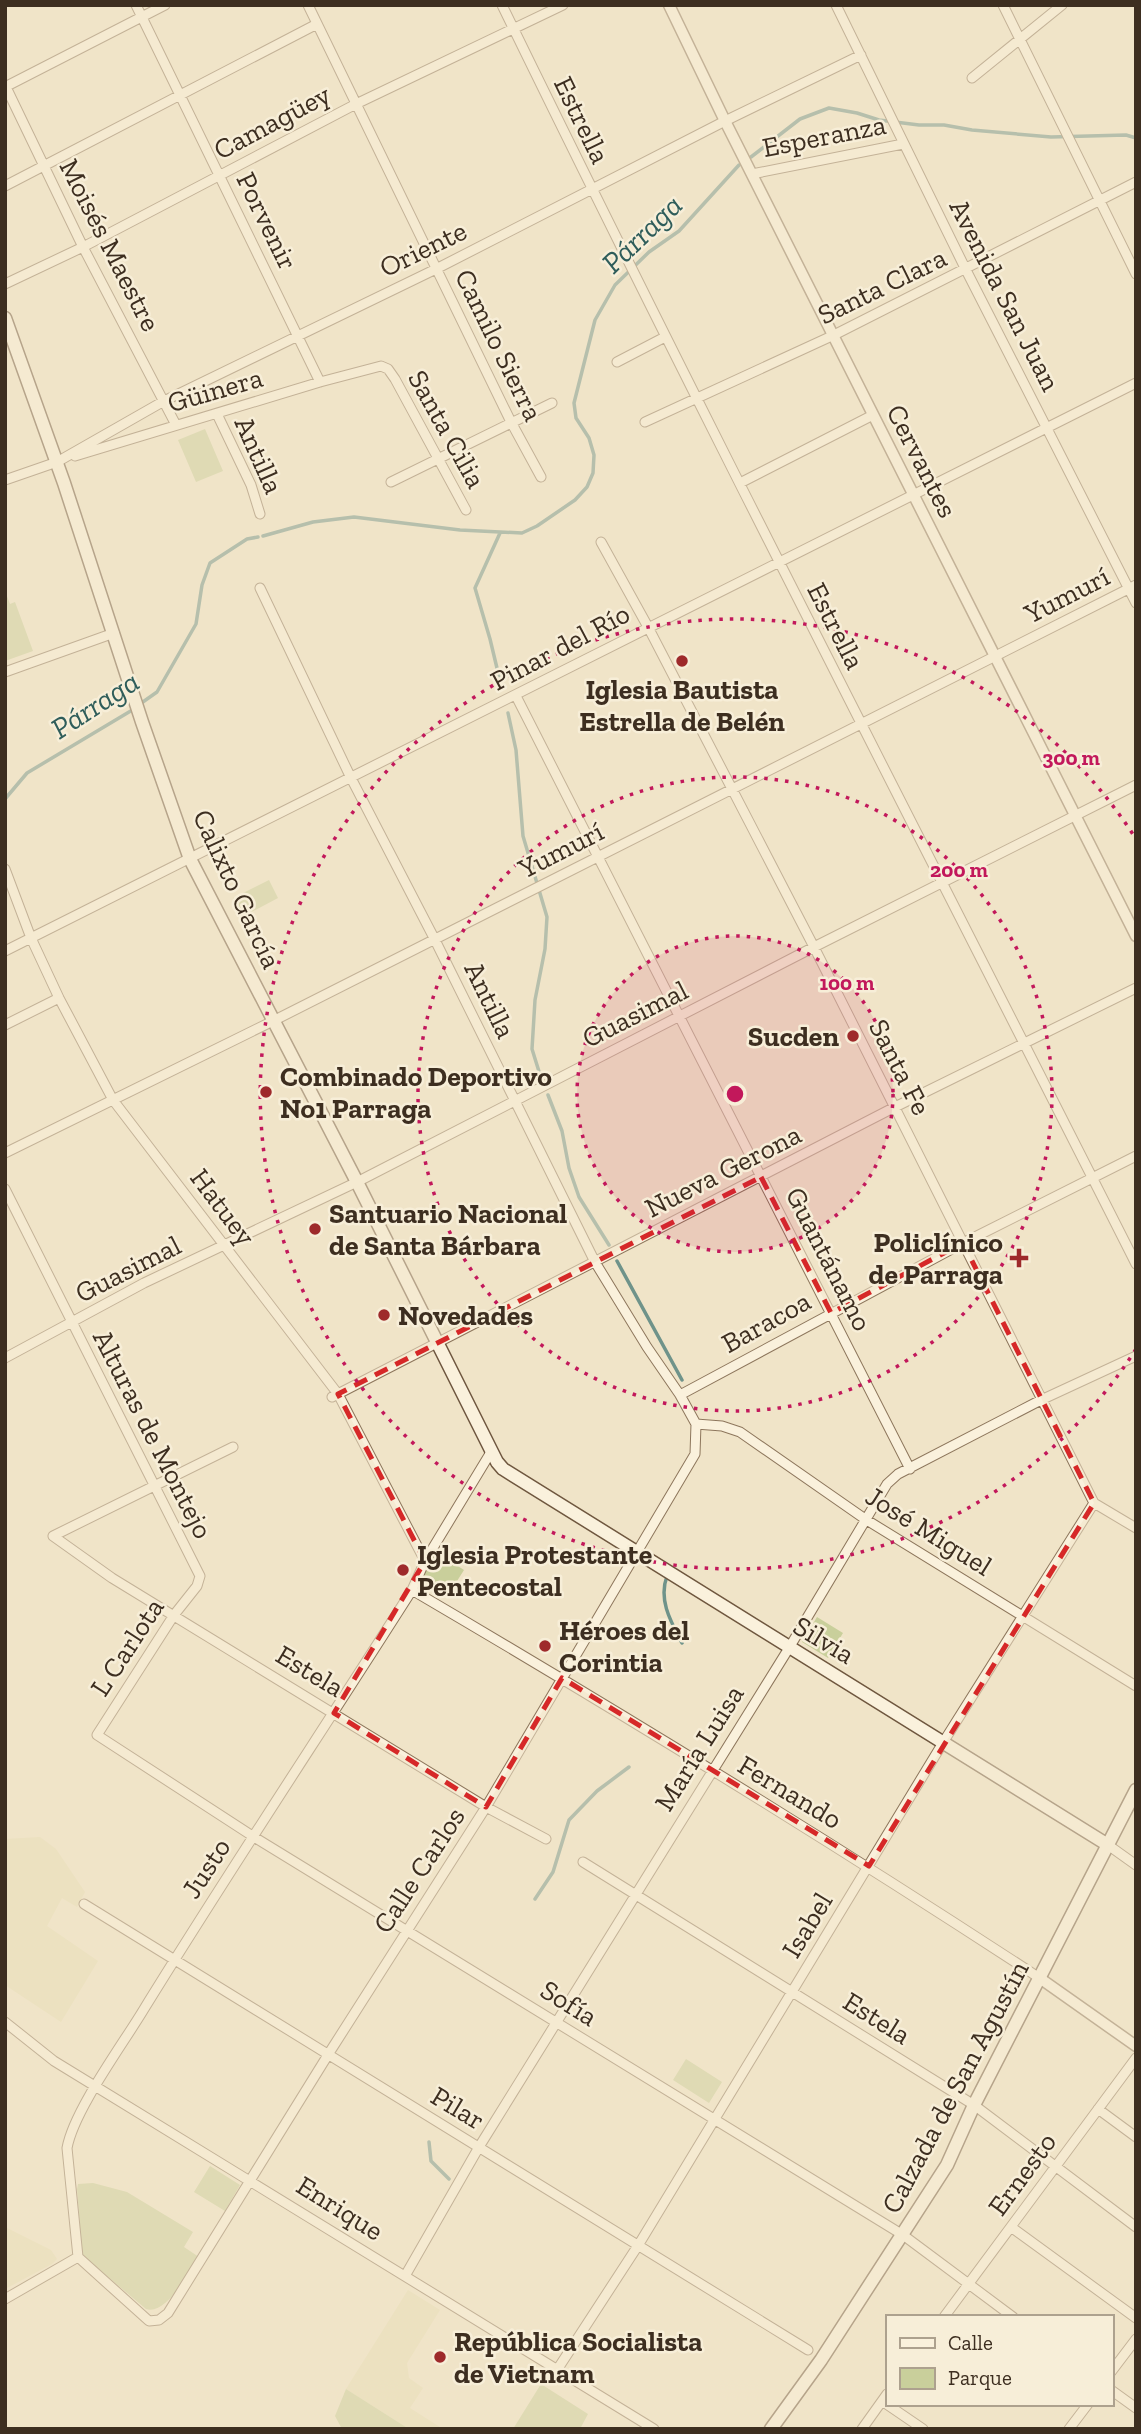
<svg xmlns="http://www.w3.org/2000/svg" width="1141" height="2434" font-family="'Zilla Slab',serif">
	<style>
		.farmland { fill: #e6deb5 }
		.green { fill: #c9cf9b }
		.lines { fill: none; stroke-linecap: round; stroke-linejoin: round }
		.stream { stroke: #6f938a; stroke-width: 3.5 }
		.minor-casing { stroke: #8d765c; stroke-width: 11 }
		.tertiary-casing { stroke: #8d765c; stroke-width: 13 }
		.secondary-casing { stroke: #6f573f; stroke-width: 15 }
		.minor { stroke: #faf1dc; stroke-width: 9 }
		.tertiary { stroke: #faf1dc; stroke-width: 10 }
		.secondary { stroke: #faf1dc; stroke-width: 12 }
		.marked { fill: none; stroke: #d62828; stroke-width: 5; stroke-dasharray: 14 9; stroke-linejoin: round }
		.ring { fill: none; stroke: #c2185b; stroke-width: 3.5; stroke-dasharray: 3.5 7 }
		.poi-dot { fill: #9e2a2b; stroke: #f7eed8; stroke-width: 2.5 }
		.labels { text-anchor: middle; dominant-baseline: central; stroke-width: 5; stroke-linejoin: round; paint-order: stroke }
		.street-label { font-size: 28px; fill: #3d2e20; stroke: #f7eed8 }
		.poi-label { font-size: 28px; font-weight: bold; fill: #3d2e20; stroke: #f7eed8; text-anchor: start }
		.water-label { font-size: 30px; font-style: italic; fill: #2f5d5a; stroke: #f7eed8 }
		.centre { fill: #c2185b; stroke: #f7eed8; stroke-width: 3.5 }
		.ring-label { font-size: 21px; text-anchor: middle; font-weight: bold; fill: #c2185b; stroke: #f7eed8; stroke-width: 5; stroke-linejoin: round; paint-order: stroke }
	</style>
	<rect width="100%" height="100%" fill="#f0e4c8"/>
	<!-- farmland -->
	<path class="farmland" d="M40,1837L56,1849L85,1892L77,1907L62,1898L47,1926L98,1961L61,2022L5,1985V1839Z
		M5,2227L51,2250L57,2259L52,2264L5,2289Z
		M408,2290L440,2310L407,2363L409,2378L423,2388L410,2408L443,2429H409L346,2389Z"/>
	<!-- green -->
	<path class="green" d="M205,429L223,471L196,482L178,440Z
		M5,591L10,604L15,602L33,651L5,661Z
		M269,880L278,898L242,917L233,898Z
		M436,1552L464,1570L447,1597L419,1580Z
		M817,1617L843,1633L828,1658L802,1642Z
		M686,2059L722,2082L709,2103L673,2080Z
		M210,2166L240,2185L225,2211L194,2192Z
		M93,2183L127,2192L193,2232L184,2247L199,2257C190,2271 166,2316 146,2309L82,2255L77,2189L78,2184Z
		M541,2384L588,2414L580,2429H513Z
		M346,2389L409,2429H342L335,2416Z"/>
	<g class="lines">
		<!-- stream -->
		<path class="stream" d="M751,157L800,119L829,108L857,113L879,120L919,125H944L972,130L1051,137L1126,135L1136,138
			M500,533L475,588L490,639L502,689
			M263,536L313,522L354,517L460,530L522,533L537,526L575,500L587,487L593,473L594,455L589,438L576,418L574,403L595,320L615,285L649,252L679,231L739,165
			M140,704L157,692L196,624L202,585L210,563L247,539L258,537
			M508,713L516,750L523,836L547,917L545,949L535,1000L532,1049L541,1078
			M5,799L27,773L134,709
			M548,1095L562,1131L569,1168L579,1197L609,1245
			M617,1261L682,1380
			M667,1576C658,1600 671,1622 682,1643
			M535,1899L553,1872L569,1820L597,1791L629,1767
			M429,2142L431,2161L449,2179"/>
		<!-- minor casing -->
		<g class="minor-casing">
			<path id="minor" d="M136,5L320,382
				M308,5L511,422L541,477
				M502,5C708,428 924,845 1136,1264
				M836,5L966,270L1136,603
				M1003,5L1136,274
				M972,78L1062,5
				M5,85L83,247L176,425
				M5,87L165,5
				M752,174L903,144
				M5,186L317,24
				M5,284L83,247L356,104L563,5
				M617,362L665,337
				M217,414L251,485L260,514
				M645,422L834,335L1136,182
				M75,456L320,382L381,366L388,369L395,379L466,510
				M5,480L57,462L164,401L436,269L725,121L861,55
				M391,482L552,403
				M740,483L873,415
				M601,542L648,627L814,947L1094,1503
				M5,672L114,633
				M516,696L910,1469
				M5,869L31,938L59,998L113,1100L338,1394L425,1561
				M5,951L1136,383
				M5,1025L59,998
				M5,1153L273,1021L1136,585
				M5,1189L200,1576L197,1586L174,1615L97,1735L254,1837L903,2235L1013,2317
				M5,1358L144,1283L357,1182L814,947L1136,785
				M680,1395L963,1243L1136,1156
				M332,1397L895,1107L1136,988
				M696,1424L722,1426L740,1432L865,1519L1136,1686
				M233,1447L53,1536L112,1578L486,1807L546,1839
				M1094,1503L1136,1528
				M412,1590C625,1715 835,1844 1041,1979
				M1108,1845L1136,1865
				M583,1862L974,2105L1136,2227
				M84,1904L808,2350
				M5,2022L54,2061L654,2429
				M1098,2109L1136,2137
				M1011,2227L1136,2318
				M78,2257L149,2321L159,2320L168,2313L331,2050L486,1807L695,1454L696,1424L680,1395L647,1347L595,1262L434,938L351,778L260,588
				M78,2257L67,2148C74,2110 123,2044 144,2009C231,1868 323,1730 412,1590L425,1561L491,1452
				M405,2276L479,2147L789,1648L887,1484L898,1474L1041,1400L1136,1356
				M5,2299L78,2257
				M944,2317L1136,2058
				M557,2370L639,2244L944,1741L1094,1503
				M1111,2372L1136,2339
				M1111,2390L1136,2408
				M882,2401L923,2429
				M862,2429L887,2394
				M1069,2429L1088,2404"/>
		</g>
		<!-- tertiary casing -->
		<g class="tertiary-casing">
			<path id="tertiary" d="M669,5L725,121L1136,936
				M1041,1979L1136,2046"/>
		</g>
		<!-- secondary casing -->
		<g class="secondary-casing">
			<path id="secondary" d="M5,318L64,483L142,722L190,859L357,1182L497,1462L503,1469L1108,1845
				M771,2429L821,2360L947,2165L974,2105L1136,1790"/>
		</g>
		<!-- minor -->
		<use href="#minor" class="minor"/>
		<!-- tertiary -->
		<use href="#tertiary" class="tertiary"/>
		<!-- secondary -->
		<use href="#secondary" class="secondary"/>
	</g>
	<!-- marked area -->
	<path d="M0 0H1141V2434H0ZM761,1177L831,1313L963,1243L1094,1503L869,1866L562,1678L486,1807L334,1713L425,1561L338,1394Z" fill="#f0e4c8" fill-opacity=".55" fill-rule="evenodd"/>
	<path class="marked" d="M761,1177L831,1313L963,1243L1094,1503L869,1866L562,1678L486,1807L334,1713L425,1561L338,1394Z"/>
	<!-- distance rings -->
	<circle cx="735" cy="1094" r="158" fill="#c2185b" fill-opacity=".12"/>
	<g class="ring">
		<circle cx="735" cy="1094" r="158"/>
		<circle cx="735" cy="1094" r="317"/>
		<path d="M1136 1349A475 475 0 1 1 1136 839"/>
	</g>
	<!-- markers -->
	<g class="poi-dot">
		<circle cx="682" cy="661" r="7"/>
		<circle cx="853" cy="1036" r="7"/>
		<circle cx="266" cy="1092" r="7"/>
		<circle cx="315" cy="1229" r="7"/>
		<path d="M1015.5 1247.5h7v7h7v7h-7v7h-7v-7h-7v-7h7z"/>
		<circle cx="384" cy="1315" r="7"/>
		<circle cx="403" cy="1570" r="7"/>
		<circle cx="545" cy="1646" r="7"/>
		<circle cx="440" cy="2357" r="7"/>
	</g>
	<g class="labels">
		<!-- street labels -->
		<g class="street-label">
			<text transform="translate(582 120) rotate(64)">Estrella</text>
			<text transform="translate(272 122) rotate(-28)">Camagüey</text>
			<text transform="translate(824 136) rotate(-11)">Esperanza</text>
			<text transform="translate(267 221) rotate(64)">Porvenir</text>
			<text transform="translate(110 245) rotate(63)">Moisés Maestre</text>
			<text transform="translate(423 249) rotate(-26)">Oriente</text>
			<text transform="translate(882 286) rotate(-26)">Santa Clara</text>
			<text transform="translate(1005 295) rotate(63)">Avenida San Juan</text>
			<text transform="translate(499 345) rotate(64)">Camilo Sierra</text>
			<text transform="translate(215 390) rotate(-16)">Güinera</text>
			<text transform="translate(447 429) rotate(61)">Santa Cilia</text>
			<text transform="translate(259 455) rotate(66)">Antilla</text>
			<text transform="translate(922 461) rotate(63)">Cervantes</text>
			<text transform="translate(1067 595) rotate(-27)">Yumurí</text>
			<text transform="translate(836 626) rotate(63)">Estrella</text>
			<text transform="translate(560 647) rotate(-28)">Pinar del Río</text>
			<text transform="translate(561 850) rotate(-27)">Yumurí</text>
			<text transform="translate(237 889) rotate(65)">Calixto García</text>
			<text transform="translate(490 1000) rotate(64)">Antilla</text>
			<text transform="translate(635 1014) rotate(-27)">Guasimal</text>
			<text transform="translate(900 1067) rotate(63)">Santa Fe</text>
			<text transform="translate(723 1171) rotate(-27)">Nueva Gerona</text>
			<text transform="translate(223 1207) rotate(53)">Hatuey</text>
			<text transform="translate(829 1259) rotate(63)">Guantánamo</text>
			<text transform="translate(128 1269) rotate(-27)">Guasimal</text>
			<text transform="translate(766 1322) rotate(-29)">Baracoa</text>
			<text transform="translate(153 1434) rotate(63)">Alturas de Montejo</text>
			<text transform="translate(929 1531) rotate(32)">José Miguel</text>
			<text transform="translate(824 1640) rotate(31)">Silvia</text>
			<text transform="translate(127 1647) rotate(-57)">L Carlota</text>
			<text transform="translate(310 1671) rotate(31)">Estela</text>
			<text transform="translate(699 1748) rotate(-58)">María Luisa</text>
			<text transform="translate(790 1792) rotate(31)">Fernando</text>
			<text transform="translate(206 1868) rotate(-57)">Justo</text>
			<text transform="translate(419 1870) rotate(-57)">Calle Carlos</text>
			<text transform="translate(807 1925) rotate(-59)">Isabel</text>
			<text transform="translate(569 2003) rotate(32)">Sofía</text>
			<text transform="translate(877 2018) rotate(32)">Estela</text>
			<text transform="translate(955 2087) rotate(-62)">Calzada de San Agustín</text>
			<text transform="translate(458 2108) rotate(31)">Pilar</text>
			<text transform="translate(1022 2174) rotate(-54)">Ernesto</text>
			<text transform="translate(340 2208) rotate(32)">Enrique</text>
		</g>
		<!-- poi labels -->
		<g class="poi-label">
			<text x="682" y="689" text-anchor="middle">Iglesia Bautista<tspan x="682" dy="32">Estrella de Belén</tspan></text>
			<text x="839" y="1036" text-anchor="end">Sucden</text>
			<text x="280" y="1076">Combinado Deportivo<tspan x="280" dy="32">No1 Parraga</tspan></text>
			<text x="329" y="1213">Santuario Nacional<tspan x="329" dy="32">de Santa Bárbara</tspan></text>
			<text x="1003" y="1242" text-anchor="end">Policlínico<tspan x="1003" dy="32">de Parraga</tspan></text>
			<text x="398" y="1315">Novedades</text>
			<text x="417" y="1554">Iglesia Protestante<tspan x="417" dy="32">Pentecostal</tspan></text>
			<text x="559" y="1630">Héroes del<tspan x="559" dy="32">Corintia</tspan></text>
			<text x="454" y="2341">República Socialista<tspan x="454" dy="32">de Vietnam</tspan></text>
		</g>
		<!-- water labels -->
		<g class="water-label">
			<text transform="translate(642 234) rotate(-44)">Párraga</text>
			<text transform="translate(95 705) rotate(-33)">Párraga</text>
		</g>
	</g>
	<circle cx="735" cy="1094" r="10" class="centre"/>
	<g class="ring-label">
		<text x="1071" y="765">300 m</text>
		<text x="959" y="877">200 m</text>
		<text x="847" y="990">100 m</text>
	</g>
	<!-- border -->
	<rect width="1141" height="2434" fill="none" stroke="#3d2e20" stroke-width="14"/>
	<!-- legend -->
	<rect x="886" y="2315" width="228" height="91" fill="#f7eed8" stroke="#ada18e" stroke-width="2"/>
	<rect x="900" y="2338" width="35" height="10" fill="#faf1dc" stroke="#ada18e" stroke-width="2"/>
	<text x="948" y="2350" font-size="21" fill="#3d2e20">Calle</text>
	<rect x="900" y="2368" width="35" height="21" fill="#c9cf9b" stroke="#ada18e" stroke-width="2"/>
	<text x="948" y="2385" font-size="21" fill="#3d2e20">Parque</text>
</svg>
